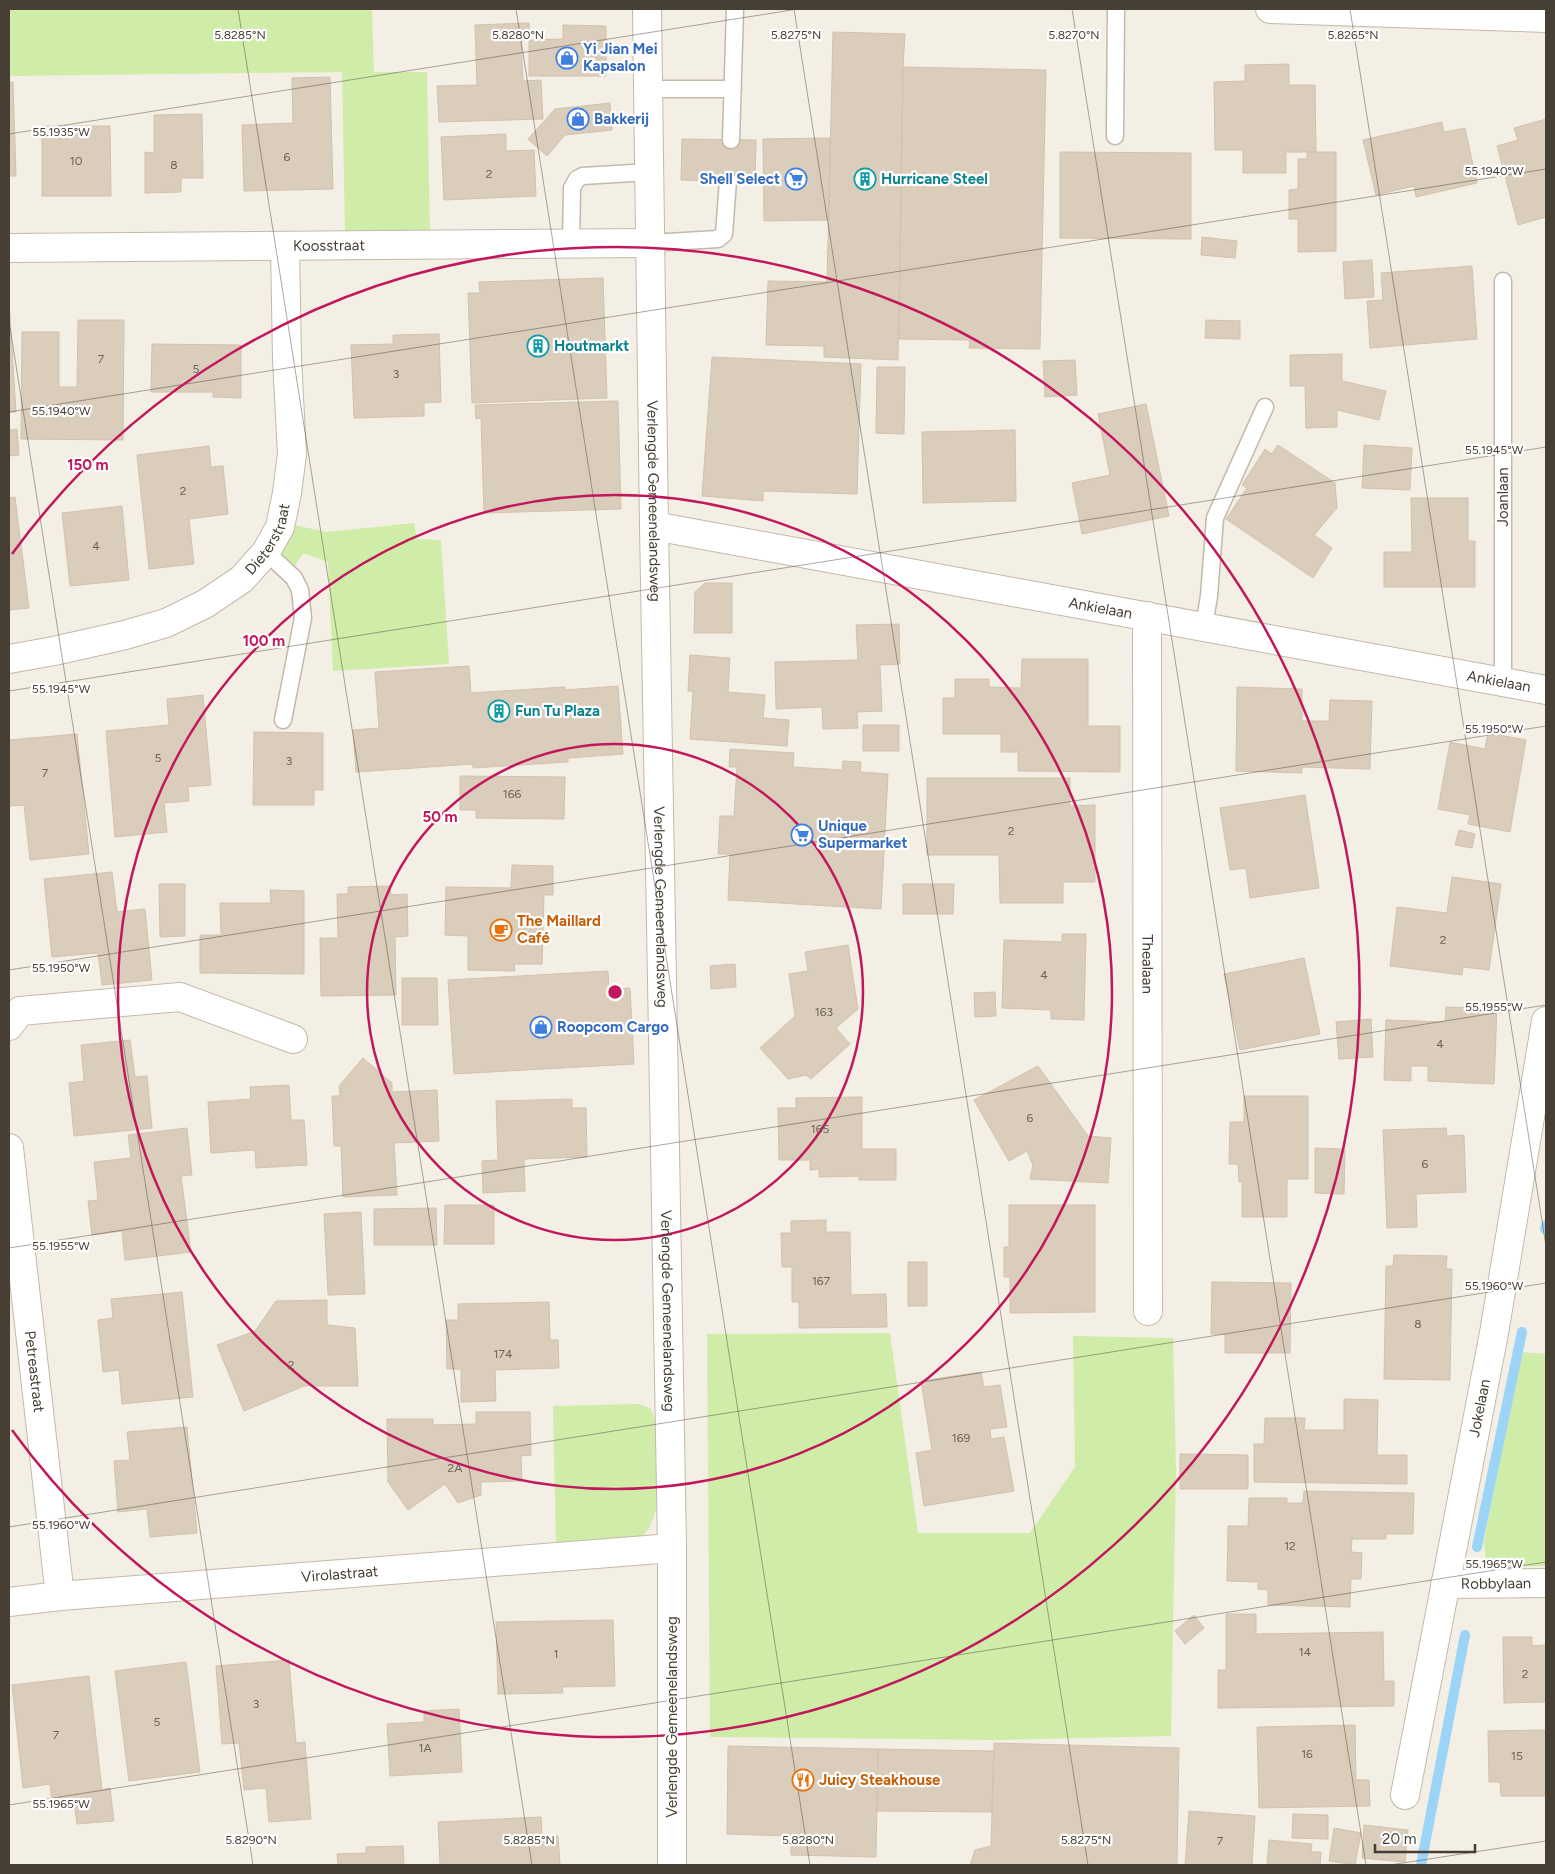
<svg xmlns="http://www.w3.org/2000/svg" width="1555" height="1874" font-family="Figtree,sans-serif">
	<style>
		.green { fill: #d0eca9 }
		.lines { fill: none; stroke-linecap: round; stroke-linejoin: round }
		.stream { stroke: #9bd4f7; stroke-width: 10 }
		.building { fill: #dacdbc; stroke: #d2c2ac }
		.service-casing { stroke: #c3b9a9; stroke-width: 19 }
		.minor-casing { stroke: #c3b9a9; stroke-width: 30 }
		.tertiary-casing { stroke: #c3b9a9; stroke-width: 30 }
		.service { stroke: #fff; stroke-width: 16 }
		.minor { stroke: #fff; stroke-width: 28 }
		.tertiary { stroke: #fff; stroke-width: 28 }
		.ticks { fill: none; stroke: #473f34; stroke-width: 1; stroke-opacity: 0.45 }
		.ring { fill: none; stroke: #c2185b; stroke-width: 2.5 }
		.labels { text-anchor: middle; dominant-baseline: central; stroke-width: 4.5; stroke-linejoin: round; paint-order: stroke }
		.number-label { font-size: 12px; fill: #6c6256 }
		.shop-label { font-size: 15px; font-weight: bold; fill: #366cbe; stroke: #fff; text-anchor: start }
		.culture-label { font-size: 15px; font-weight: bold; fill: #0d838f; stroke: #fff; text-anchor: start }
		.street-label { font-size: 15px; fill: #473f34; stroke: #fff }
		.food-label { font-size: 15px; font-weight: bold; fill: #c56008; stroke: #fff; text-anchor: start }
		.ticks-label { font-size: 12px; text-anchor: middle; fill: #473f34; stroke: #fff; stroke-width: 4.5; stroke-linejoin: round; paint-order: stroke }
		.centre { fill: #c2185b; stroke: #fff; stroke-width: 2.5 }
		.ring-label { font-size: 15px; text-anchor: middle; font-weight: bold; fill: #c2185b; stroke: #fff; stroke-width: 4.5; stroke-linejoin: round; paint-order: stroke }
	</style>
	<rect width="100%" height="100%" fill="#f4efe5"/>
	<!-- green -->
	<path class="green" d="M9,9H372L374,72H427L430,234H345L342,72L9,76Z
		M414,523L417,539L441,540L449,664L333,671L328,562L303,553L294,567L277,553L289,524L327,532Z
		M890,1333L918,1533H1030L1075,1467L1073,1336L1173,1338L1176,1470L1171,1736L999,1740L710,1737L707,1334Z
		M1521,1352L1546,1354V1566L1486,1567L1484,1541Z
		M639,1404L651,1409L656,1423V1510L650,1527L641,1538L556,1548L553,1406Z"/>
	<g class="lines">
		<!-- stream -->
		<path class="stream" d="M1545,1229L1546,1225
			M1477,1547L1522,1332
			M1421,1865L1465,1635"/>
	</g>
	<!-- building -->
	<path class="building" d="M529,23V40H521L523,81L541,80L543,119L439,122L437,86L477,85L475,25Z
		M563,25L606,26V76H529V40L563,39Z
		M833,32L905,34L903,67L898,360L824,357V346L766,345L768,281L827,282Z
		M1289,64V85H1315L1316,152H1286V173H1243V150H1215L1214,82L1245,81V65Z
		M903,67L1046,70L1040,349L969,348L970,340L899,339Z
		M330,77L333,189L244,191L242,125L293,123L292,78Z
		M9,82H13L16,176H9Z
		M610,103L612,130L565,135L547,156L528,139L555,109Z
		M202,114L203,178H181V192L145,193V152L154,153V115Z
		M1546,119V217L1518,225L1497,146L1518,140L1514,128Z
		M1442,122L1444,132L1465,128L1477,183L1416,197L1414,186L1376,195L1363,140Z
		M42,126H110L111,196H42Z
		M506,134V151L534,150L536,196L444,200L441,137Z
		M830,138L829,220L764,221L763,139Z
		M682,139L756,140L755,182L681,180Z
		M1060,152L1191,153V239L1060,238Z
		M1307,152H1336V251L1298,252V219H1289V190L1298,189V159H1307Z
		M1202,237L1237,241L1235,258L1201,255Z
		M1372,260L1374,297L1345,299L1343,262Z
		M1472,266L1477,339L1370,348L1367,301L1383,300L1381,273Z
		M603,278L607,398L472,403L468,293H480L479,282Z
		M9,301L16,412H9Z
		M78,320H124L123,440L21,439L22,332H59V387H77Z
		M1206,320L1240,321V339L1205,338Z
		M439,334L441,402L424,403V416L354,418L351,345L393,344V335Z
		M152,344L241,345V398L213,397V392H151Z
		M1342,354V381L1386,391L1379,420L1337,410V427L1306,428L1305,386H1290V355Z
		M712,357L861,364L857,494L763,491V501L702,496Z
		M1075,360L1077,395L1045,397L1043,361Z
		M877,367H905L904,434L876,433Z
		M618,401L621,509L484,513L481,418L476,419L475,405Z
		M1146,404L1169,516L1082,534L1072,483L1110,475L1098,414Z
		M17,429L19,455L9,456V430Z
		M1015,430L1016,501L923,503L922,432Z
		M1278,445L1335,483L1337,508L1314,535L1332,548L1313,578L1226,519L1247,488L1242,485L1265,449L1272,454Z
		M1364,445L1412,448L1410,490L1362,488Z
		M209,446L211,467L223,466L228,514L189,519L194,564L149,569L137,455Z
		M15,497L29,608L9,610V498Z
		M1411,498H1468V541H1475V587H1384V552H1412Z
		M122,506L129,580L70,586L62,513Z
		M705,583H732V633H694L695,592Z
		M899,624L900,664L880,665L882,711L857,712L858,728L823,729L822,707L776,709L775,662L858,660L856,625Z
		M690,655L730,658L728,692L765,695L763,718L789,720L787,746L690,739L693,691H688Z
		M1022,659H1088V726H1120V772L1018,771V752H1001V734H943V698H955V679H989V687L1021,688Z
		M469,666L471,693L565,687V690L618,686L623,754L568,758V762L473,768V764L356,772L353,730L379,728L375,672Z
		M1237,687L1302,689V721H1329L1330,700L1372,701L1370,769L1302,767V773L1236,771Z
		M203,695L211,785L188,787L189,801L164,803L167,832L115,837L106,731L169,725L167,699Z
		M863,725H899V751H863Z
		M254,732L323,733V790H314V805H253Z
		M1488,733L1526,740L1510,832L1468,824L1470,815L1438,809L1450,742L1485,749Z
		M77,734L89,854L30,860L24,805L9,806V740Z
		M730,749L794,753L793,767L842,770L843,761L861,762L860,772L888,774L881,909L728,900L730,854H718L720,816H734L737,767H729Z
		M460,776L565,777L564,819L476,818V810H460Z
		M927,778H1070V806L1095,805V882H1063V903H1000L999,855H927Z
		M1305,795L1319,888L1250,898L1246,868L1230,870L1220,808Z
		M1459,830L1475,834L1472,848L1455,845Z
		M512,865L553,866V895H544L542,964H514L515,971L468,970V936L445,935L446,887L511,888Z
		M112,872L117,912L145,909L152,980L102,985L98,953L52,957L44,879Z
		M1452,877L1501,884L1489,970L1463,967L1462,975L1390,966L1397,907L1447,913Z
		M159,884H185V936L160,937Z
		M903,884H954L953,914H903Z
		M390,886L391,895L407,894L408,936L395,937L396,995L321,996L320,938H338L337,894H348V887Z
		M270,890L304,891V974L200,973V935H221L220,903H271Z
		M1062,934H1086L1084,1020L1051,1019V1010L1002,1008L1004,940L1062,942Z
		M848,945L858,1009L836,1028L850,1044L811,1079L806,1075L788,1079L760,1048L795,1016L789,974L808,971L805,952Z
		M1304,958L1320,1034L1240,1050L1224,974Z
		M735,964L736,987L711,989L710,966Z
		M608,971L609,989L630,988L634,1064L454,1074L448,980Z
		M402,978H437L438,1025H402Z
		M995,992L996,1016L975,1017L974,993Z
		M1446,1007L1497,1009L1494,1084L1428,1081V1066H1411V1081L1384,1080L1386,1020L1445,1022Z
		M1371,1019L1373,1057L1339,1059L1336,1022Z
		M130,1040L135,1077L147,1076L152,1128L74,1136L69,1083L84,1081L81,1045Z
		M363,1058L392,1083V1092L437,1090L439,1141L394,1143L397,1195L343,1197L341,1146H334L332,1096H340L339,1086Z
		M1038,1066L1088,1136L1111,1138L1108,1183L1030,1179L1033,1165L1027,1151L1009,1161L974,1100Z
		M289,1085L291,1120H304L307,1165L256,1168L255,1150L211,1153L208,1102L251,1099L250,1087Z
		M1244,1096H1308V1179H1287V1217H1242V1182H1239L1238,1164H1229L1230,1122H1244Z
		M862,1097V1149H896V1180H859V1176L819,1177V1169L810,1170V1160H779L778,1108H796V1098Z
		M572,1099V1108H586L587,1157L524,1159L525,1191L483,1193L482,1161L498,1160L496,1101Z
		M187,1128L192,1175L181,1176L191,1252L125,1260L122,1231L92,1235L88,1201L98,1200L94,1162L131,1158L128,1135Z
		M1446,1128L1447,1136L1464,1135L1466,1192L1416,1194L1417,1227L1387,1228L1383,1130Z
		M1315,1148L1345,1149L1344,1194L1315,1193Z
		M445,1205H494V1244H444Z
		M1009,1205H1095V1312L1010,1313V1277H1004V1247H1009Z
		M436,1208L437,1245H374V1209Z
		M361,1212L365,1294L328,1295L324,1214Z
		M826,1220V1232H850L851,1295L886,1294L887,1327L799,1328V1302H792V1267H782L781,1233H791V1221Z
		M1394,1255L1447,1256L1446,1269H1452L1450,1380L1384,1379L1386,1266H1393Z
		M908,1262H927V1306H908Z
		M1212,1282L1291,1283L1290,1353H1225V1334H1211Z
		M182,1292L193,1397L122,1404L119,1370L103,1372L98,1320L113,1318L111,1299Z
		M327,1300V1325L355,1328L358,1386H304L244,1411L217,1345L255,1331L276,1301Z
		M549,1302L550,1340H558L559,1368L495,1370L496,1401L461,1402V1369H447L446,1320H458V1304Z
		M981,1372L984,1387L1000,1385L1007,1427L990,1429L991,1439L1004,1437L1014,1491L924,1506L916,1453L932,1450L921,1381Z
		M1344,1399L1378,1400L1377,1455H1407V1484L1254,1482V1444H1264L1265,1418H1305L1304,1430H1344Z
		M476,1412H530L531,1455L521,1456L522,1481L481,1482V1495L458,1503L445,1484L408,1510L388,1482L387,1419H433V1425L476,1424Z
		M187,1427L197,1533L150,1537L147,1509L118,1512L114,1461L130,1460L127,1432Z
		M1180,1454L1248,1455V1489H1180Z
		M1304,1491L1414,1493L1413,1534H1386V1539H1352L1351,1552L1362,1553L1361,1579H1351L1350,1607L1268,1605V1590L1258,1589V1582L1227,1581L1228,1526H1248L1249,1498H1287V1503H1303Z
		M1226,1614H1256V1634L1383,1632L1384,1681H1394V1706L1218,1708V1670H1226Z
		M1194,1615L1204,1628L1185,1644L1175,1631Z
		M613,1620L615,1686L562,1687L563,1693L498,1694L496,1622Z
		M1503,1637H1532V1646L1546,1645V1702L1504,1703Z
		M289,1660L296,1743L305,1742L311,1819L269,1822L266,1788L244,1790L239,1743L222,1744L216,1666Z
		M186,1662L200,1772L129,1781L115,1671Z
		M89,1676L102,1790L110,1788L114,1821L77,1824L74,1802L52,1804L50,1784L23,1788L12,1685Z
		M459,1709L462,1772L390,1776L387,1724L424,1722V1711Z
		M1355,1725L1356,1780H1369L1370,1806L1259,1808L1257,1727Z
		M1546,1730V1796H1501L1500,1782H1489L1488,1731Z
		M994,1743L1179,1748L1177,1865H970L975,1850L991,1846Z
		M728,1746L878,1749L876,1857L791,1855V1836L727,1834Z
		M878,1749L994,1751L992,1812L877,1811Z
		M1189,1811L1255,1816L1252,1865H1185Z
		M1293,1814L1328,1815V1839L1292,1838Z
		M541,1817L542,1836H558L560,1865H440L438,1822Z
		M1364,1825L1408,1830L1405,1862L1362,1858Z
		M1334,1828L1361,1833L1355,1865L1329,1861Z
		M1269,1840L1312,1844L1311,1852H1321L1320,1865H1267Z
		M403,1846L404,1865H338L337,1854L366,1853V1847Z"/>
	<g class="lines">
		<!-- service casing -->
		<g class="service-casing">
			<path id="service" d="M648,89H733
				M1115,136L1116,9
				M731,140L735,9
				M650,243L718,239L724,234L728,181
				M571,244L572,188L577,179L583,176L649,172
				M1503,281V682
				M266,552L294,578L300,590L303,618L283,720
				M1204,626L1209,596L1215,518L1265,407"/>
		</g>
		<!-- minor casing -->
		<g class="minor-casing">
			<g id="minor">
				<path d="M1270,9L1546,18"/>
				<path id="s1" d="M9,248L650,243"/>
				<path id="s2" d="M654,526L1546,690"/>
				<path id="s3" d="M1147,616L1148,1311"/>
				<path id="s4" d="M9,659L54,651L125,635L166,623L205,604L242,579L266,552L280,527L287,493L292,454L287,359L285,246"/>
				<path d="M9,1026L20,1011L180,997L293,1039"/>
				<path id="s5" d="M9,1148L60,1596"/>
				<path id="s6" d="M1445,1584L1546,1583"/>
				<path id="s7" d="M9,1602L60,1596L672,1548"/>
				<path id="s8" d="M1405,1795L1494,1333L1546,1021"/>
			</g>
		</g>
		<!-- tertiary casing -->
		<g class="tertiary-casing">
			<g id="tertiary">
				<path id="s9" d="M647,9L654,526L672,1548V1865"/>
			</g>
		</g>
		<!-- service -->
		<use href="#service" class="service"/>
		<!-- minor -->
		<use href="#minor" class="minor"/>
		<!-- tertiary -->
		<use href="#tertiary" class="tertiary"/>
	</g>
	<!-- ticks -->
	<path class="ticks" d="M238,9L532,1865M516,9L810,1865M794,9L1088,1865M1072,9L1366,1865M1350,9L1546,1246M9,134L798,9M9,321L253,1865M9,412L1546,169M9,691L1546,447M9,970L1546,726M9,1248L1546,1005M9,1527L1546,1283M9,1805L1546,1562M1390,1865L1546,1841"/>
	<!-- distance rings -->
	<g class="ring">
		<circle cx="615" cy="992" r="248"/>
		<circle cx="615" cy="992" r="497"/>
		<path d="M12 554A745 745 0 1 1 12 1430"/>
	</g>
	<!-- icons -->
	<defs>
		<g id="shop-ring" transform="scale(1.125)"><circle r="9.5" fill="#fff" stroke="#3f7fe0" stroke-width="1.5"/><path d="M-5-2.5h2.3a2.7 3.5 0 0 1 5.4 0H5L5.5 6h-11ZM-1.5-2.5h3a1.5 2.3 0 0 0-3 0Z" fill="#3f7fe0"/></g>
		<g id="supermarket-ring" transform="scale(1.125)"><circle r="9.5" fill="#fff" stroke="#3f7fe0" stroke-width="1.5"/><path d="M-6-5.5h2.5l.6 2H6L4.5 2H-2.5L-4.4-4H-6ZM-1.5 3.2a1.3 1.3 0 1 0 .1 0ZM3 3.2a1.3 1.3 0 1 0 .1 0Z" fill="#3f7fe0"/></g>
		<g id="building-ring" transform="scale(1.125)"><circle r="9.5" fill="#fff" stroke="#0f9aa8" stroke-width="1.5"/><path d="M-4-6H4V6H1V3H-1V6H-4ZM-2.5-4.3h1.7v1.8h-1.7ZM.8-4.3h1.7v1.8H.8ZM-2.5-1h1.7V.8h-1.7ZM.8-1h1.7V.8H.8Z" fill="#0f9aa8"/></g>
		<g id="cafe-ring" transform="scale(1.125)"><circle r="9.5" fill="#fff" stroke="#e8710a" stroke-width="1.5"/><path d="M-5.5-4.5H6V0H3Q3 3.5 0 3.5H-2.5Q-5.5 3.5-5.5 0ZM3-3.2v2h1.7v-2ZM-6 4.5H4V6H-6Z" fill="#e8710a"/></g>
		<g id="restaurant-ring" transform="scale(1.125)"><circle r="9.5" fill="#fff" stroke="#e8710a" stroke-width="1.5"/><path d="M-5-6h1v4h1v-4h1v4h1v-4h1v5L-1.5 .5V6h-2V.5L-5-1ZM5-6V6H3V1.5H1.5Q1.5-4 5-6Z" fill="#e8710a"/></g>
	</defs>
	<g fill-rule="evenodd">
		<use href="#shop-ring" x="567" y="58"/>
		<use href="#shop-ring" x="578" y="119"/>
		<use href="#supermarket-ring" x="796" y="179"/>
		<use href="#building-ring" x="865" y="179"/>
		<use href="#building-ring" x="538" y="346"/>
		<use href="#building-ring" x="499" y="711"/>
		<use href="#supermarket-ring" x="802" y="835"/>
		<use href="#cafe-ring" x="501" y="930"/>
		<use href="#shop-ring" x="541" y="1027"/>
		<use href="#restaurant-ring" x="803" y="1780"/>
	</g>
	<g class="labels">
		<!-- number labels -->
		<g class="number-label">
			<text x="287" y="157">6</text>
			<text x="76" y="161">10</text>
			<text x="174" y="165">8</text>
			<text x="489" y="174">2</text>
			<text x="101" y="359">7</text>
			<text x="196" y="369">5</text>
			<text x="396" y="374">3</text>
			<text x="183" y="491">2</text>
			<text x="96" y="546">4</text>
			<text x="158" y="758">5</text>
			<text x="289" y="761">3</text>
			<text x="45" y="773">7</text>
			<text x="512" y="794">166</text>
			<text x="1011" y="831">2</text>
			<text x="1443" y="940">2</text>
			<text x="1044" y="975">4</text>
			<text x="824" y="1012">163</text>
			<text x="1440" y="1044">4</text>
			<text x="1030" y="1118">6</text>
			<text x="820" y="1129">165</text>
			<text x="1425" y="1164">6</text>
			<text x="821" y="1281">167</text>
			<text x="1418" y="1324">8</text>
			<text x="503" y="1354">174</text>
			<text x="291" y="1365">2</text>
			<text x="961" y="1438">169</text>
			<text x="455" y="1468">2A</text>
			<text x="1290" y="1546">12</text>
			<text x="1305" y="1652">14</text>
			<text x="556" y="1654">1</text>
			<text x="1525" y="1674">2</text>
			<text x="256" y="1704">3</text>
			<text x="157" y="1722">5</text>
			<text x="56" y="1735">7</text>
			<text x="425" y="1748">1A</text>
			<text x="1307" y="1754">16</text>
			<text x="1517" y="1756">15</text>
			<text x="1220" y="1841">7</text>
		</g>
		<!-- shop labels -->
		<g class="shop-label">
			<text x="583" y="49">Yi Jian Mei<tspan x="583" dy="17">Kapsalon</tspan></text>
			<text x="594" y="119">Bakkerij</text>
			<text x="780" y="179" text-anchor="end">Shell Select</text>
			<text x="818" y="826">Unique<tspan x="818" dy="17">Supermarket</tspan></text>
			<text x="557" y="1027">Roopcom Cargo</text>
		</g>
		<!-- culture labels -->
		<g class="culture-label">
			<text x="881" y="179">Hurricane Steel</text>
			<text x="554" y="346">Houtmarkt</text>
			<text x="515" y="711">Fun Tu Plaza</text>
		</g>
		<!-- street labels -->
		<g class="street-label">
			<text stroke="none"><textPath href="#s1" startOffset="320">Koosstraat</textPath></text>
			<text transform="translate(1503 497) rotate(-90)">Joanlaan</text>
			<text stroke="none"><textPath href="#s9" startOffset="492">Verlengde Gemeenelandsweg</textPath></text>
			<text stroke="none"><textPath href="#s4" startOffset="298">Dieterstraat</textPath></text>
			<text stroke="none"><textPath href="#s2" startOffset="454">Ankielaan</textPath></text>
			<text stroke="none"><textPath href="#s2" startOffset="859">Ankielaan</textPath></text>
			<text stroke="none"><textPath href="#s9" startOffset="898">Verlengde Gemeenelandsweg</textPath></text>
			<text stroke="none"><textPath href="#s3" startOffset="348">Thealaan</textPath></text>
			<text stroke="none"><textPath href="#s9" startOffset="1302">Verlengde Gemeenelandsweg</textPath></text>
			<text stroke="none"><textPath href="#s5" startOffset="225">Petreastraat</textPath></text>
			<text stroke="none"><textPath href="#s8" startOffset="394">Jokelaan</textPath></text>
			<text stroke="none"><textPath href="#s7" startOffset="332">Virolastraat</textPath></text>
			<text stroke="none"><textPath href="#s6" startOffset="51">Robbylaan</textPath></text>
			<text transform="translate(672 1717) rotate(-90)">Verlengde Gemeenelandsweg</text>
		</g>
		<!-- food labels -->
		<g class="food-label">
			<text x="517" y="921">The Maillard<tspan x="517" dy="17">Café</tspan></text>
			<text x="819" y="1780">Juicy Steakhouse</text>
		</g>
	</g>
	<g class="ticks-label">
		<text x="240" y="39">5.8285°N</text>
		<text x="518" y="39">5.8280°N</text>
		<text x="796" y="39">5.8275°N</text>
		<text x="1074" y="39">5.8270°N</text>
		<text x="1353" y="39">5.8265°N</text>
		<text x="61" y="136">55.1935°W</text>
		<text x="1494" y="175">55.1940°W</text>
		<text x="61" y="415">55.1940°W</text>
		<text x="1494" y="454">55.1945°W</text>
		<text x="61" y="693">55.1945°W</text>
		<text x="1494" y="733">55.1950°W</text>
		<text x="61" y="972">55.1950°W</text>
		<text x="1494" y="1011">55.1955°W</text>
		<text x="61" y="1250">55.1955°W</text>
		<text x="1494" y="1290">55.1960°W</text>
		<text x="61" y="1529">55.1960°W</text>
		<text x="1494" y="1568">55.1965°W</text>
		<text x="61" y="1808">55.1965°W</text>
		<text x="251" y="1844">5.8290°N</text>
		<text x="529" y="1844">5.8285°N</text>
		<text x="808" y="1844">5.8280°N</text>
		<text x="1086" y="1844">5.8275°N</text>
	</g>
	<circle cx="615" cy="992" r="8" class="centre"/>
	<g class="ring-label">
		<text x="88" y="470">150 m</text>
		<text x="264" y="646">100 m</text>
		<text x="440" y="822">50 m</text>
	</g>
	<!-- border -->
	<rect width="1555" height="1874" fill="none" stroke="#473f34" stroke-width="20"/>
	<!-- scale -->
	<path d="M1375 1844v8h100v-8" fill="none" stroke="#473f34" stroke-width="2.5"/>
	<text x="1382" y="1844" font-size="15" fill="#473f34" stroke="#ffffff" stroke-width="4" paint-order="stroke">20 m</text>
</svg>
